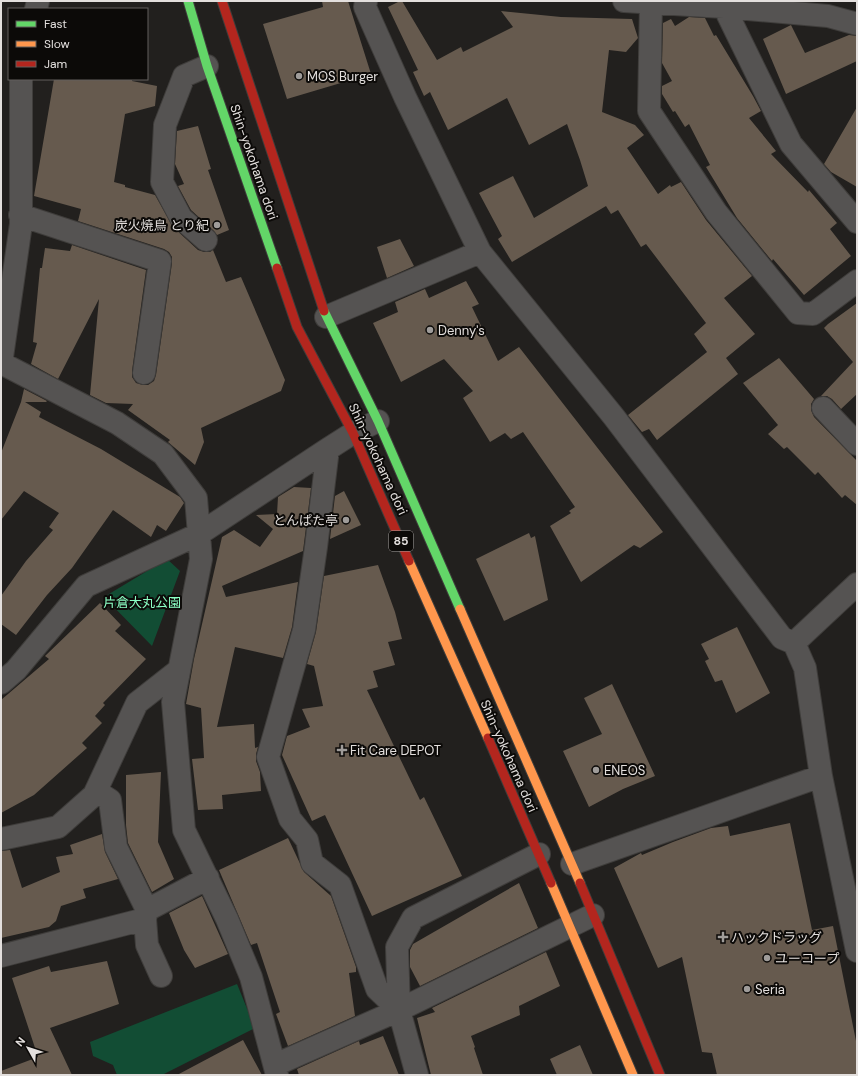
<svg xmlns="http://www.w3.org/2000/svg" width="858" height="1076" font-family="'DM Sans','Noto Sans JP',sans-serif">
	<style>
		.green { fill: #124d34 }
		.building { fill: #665a4e }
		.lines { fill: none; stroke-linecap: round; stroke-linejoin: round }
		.street-casing { stroke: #3f3d3b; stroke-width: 24 }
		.fast-casing { stroke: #3f3d3b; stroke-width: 11 }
		.slow-casing { stroke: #3f3d3b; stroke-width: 11 }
		.jam-casing { stroke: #3f3d3b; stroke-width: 11 }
		.street { stroke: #555352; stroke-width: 22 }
		.fast { stroke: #63d668; stroke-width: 9 }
		.slow { stroke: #ff974d; stroke-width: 9 }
		.jam { stroke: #b3261e; stroke-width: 9 }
		.poi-dot { fill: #9f9c9a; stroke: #0c0a08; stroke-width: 1.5 }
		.labels { text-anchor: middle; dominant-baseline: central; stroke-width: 4; stroke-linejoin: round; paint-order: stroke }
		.shield { fill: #0c0a08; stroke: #a29f9d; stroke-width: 1 }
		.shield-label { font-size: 12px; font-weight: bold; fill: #e3dfdd }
		.poi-label { font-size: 13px; fill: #e3dfdd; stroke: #0c0a08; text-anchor: start }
		.street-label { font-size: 13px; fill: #e3dfdd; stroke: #0c0a08 }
		.park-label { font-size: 13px; fill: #8cffc5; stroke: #0c0a08 }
	</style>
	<rect width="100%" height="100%" fill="#22201e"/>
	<!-- green -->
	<path class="green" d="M167,559L180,571L152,646L104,597Z
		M237,984L255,1028L162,1075H117L113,1065L93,1056L90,1042Z"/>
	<!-- building -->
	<path class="building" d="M322,1H348L371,74L287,99L263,24L323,7Z
		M400,1H402L437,60L461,47L463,52L513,27L501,11L561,17L632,19L638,38L626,52L609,50L602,112L635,125L644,135L627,148L658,194L670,185L671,187L681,182L706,220L752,276L724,298L755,334L726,358L738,374L657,440L649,429L642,432L628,415L707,352L694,334L706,323L646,244L641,247L618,210L611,214L606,206L512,262L498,239L502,236L479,193L513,176L534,218L588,186L580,160L567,124L529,145L507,98L448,130L430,92L424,96L413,72L418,70L388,7Z
		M689,17L705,18L714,36L716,35L753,96L761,111L749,118L776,151L771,154L808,192L809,190L837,223L830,229L851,256L804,295L773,259L772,261L737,218L706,167L710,165L689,124L685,127L675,111L673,112L662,94V86L672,81L662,63L663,23L671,19L675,26Z
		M791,25L805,53L849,35L857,36V61L786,94L763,39Z
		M54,79H132V81L157,86L155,106L125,114L114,182L125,185V187L155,195L173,227L198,250L204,252H210L213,250L226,282L241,277L285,380L281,391L201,428L204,442L195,465L168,442L170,440L128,410L133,404L106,403L90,395L99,299L58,379L31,364L37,343L33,342L40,268H42L45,248L70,251L72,245L146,270L132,371V377L136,383L143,385H148L154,381L156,375L172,263V257L169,252L164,249L78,221L81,209L34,196Z
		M857,107V187L831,172L824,164Z
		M198,126L211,169L208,170L229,230L217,235L214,231L191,210L178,186L184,184L175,164L177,131Z
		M400,239L414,266L387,278L377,247Z
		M466,281L479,304L472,307L498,361L519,347L663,532L640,548L634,545L581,582L550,526L571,513L569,511L575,507L523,432L511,439L505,433L490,442L463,398L473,391L444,359L401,382L373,323L398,312L395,302L425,289L429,298Z
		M857,303V394L841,409L832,399L827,396H821L853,362L824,328L828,324Z
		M779,358L814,399L811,404V410L814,417L857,461V505L845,495L842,498L818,472L815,475L787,447L784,449L768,434L778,425L743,383Z
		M24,389L47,401L46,402H25L41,412L39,417L101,449L180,497L184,503L166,531L157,525L151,537L113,510L72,568L47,595L16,635L1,624V596L26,561L53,530L49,527L59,513L24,491L1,520V453L21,402Z
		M294,487L311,488L303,551L222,586L226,597L298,582L292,627L283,658L235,647L217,727L254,724L255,748L258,747L256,754V761L260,772L261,791L222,795L223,809L198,810L192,759L204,758L201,708L186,704L194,659L222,537L234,530L260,547L273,529L256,515L277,514L278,497Z
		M344,491L361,525L330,539L335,496Z
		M529,533L531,538L535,536L548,600L504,621L476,559Z
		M378,565L395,612L402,639L388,642L395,665L373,671L378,687L367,690L420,800L424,797L462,876L372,916L325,815L312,821L282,755L287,736L310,727L302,709L323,706L314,666L307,664L316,632L324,576Z
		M100,603L121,625L115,631L146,659L103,703L105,705L95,716L102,723L82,743L87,748L34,795L1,813V700L49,659L45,656Z
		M737,627L770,693L736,713L722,680L715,682L705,661L709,659L701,644Z
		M612,684L655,776L623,789L589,807L563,751L602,734L584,698Z
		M161,772L158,842L174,879L152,892L128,843L126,825V775Z
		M790,823L812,930L833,926L857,1046V1075H717L712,1053L702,1052L682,957L658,968L614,868L641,853L642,855L673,842L711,828L728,826L730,836Z
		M102,834L105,852L118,879L83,889L86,898L61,906L56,921L49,927L1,938V851L10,850L22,888L60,872L56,857L73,854L70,845Z
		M288,838L304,872L331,896L356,967V972L349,973L355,1016L288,1046L276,1014L280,1012L257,943L251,945L219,870Z
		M519,883L538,928L420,986L410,967V950L413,944Z
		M202,896L228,954L195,968L184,950L169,913Z
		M546,952L560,986L519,1006L520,1015L471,1036L475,1047L474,1048L483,1075H431L417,1018L435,1012L432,1008Z
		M107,961L119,1004L50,1028L72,1075H1V1071L38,1057L12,978L49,966L51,972Z
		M383,1036L399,1075H299L297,1069L359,1041L360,1045Z
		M243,1040L262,1075H177Z
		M580,1045L593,1075H557L550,1059Z"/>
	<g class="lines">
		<!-- street casing -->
		<g class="street-casing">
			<path id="street" d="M366,1L365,7L405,97L480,252L614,417L782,638L794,643L805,668L821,776L857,951
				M624,1L724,7L791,144L857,222
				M651,3L649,111L716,212L798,313L813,314L857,281
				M724,7L828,16L857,24
				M36,9L38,1
				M20,215L160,261L144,373
				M206,240L181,218L162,182L165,125L184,76L207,66
				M326,317L480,252
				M1,363L117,423L163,454L196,498L201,559L173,702L184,830L227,919L251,977L277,1075
				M1,364L21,224V79
				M823,408L857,444
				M328,449L316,547L304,630L268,757L290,819L307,840L312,863L340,885L377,989L399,1010
				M794,643L857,584
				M1,683L16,670L86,586L199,534L328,449L353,433L378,421
				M96,791L110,800L116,847L147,910
				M1,839L58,827L94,795L137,703L179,670
				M572,864L821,776
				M1,956L145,919
				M161,976L147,945L145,919L147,910L208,878
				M275,1065L399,1010L593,915
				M417,1075L399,1010L397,947L413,918L539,854"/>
		</g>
		<!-- fast casing -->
		<g class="fast-casing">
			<path id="fast" d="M188,1L207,66L277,268
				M324,311L378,421L460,609"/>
		</g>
		<!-- slow casing -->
		<g class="slow-casing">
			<path id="slow" d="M409,561L488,738
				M460,609L580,883
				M551,883L633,1075"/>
		</g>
		<!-- jam casing -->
		<g class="jam-casing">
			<path id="jam" d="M222,1L324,311
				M277,268L297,327L353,433L409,561
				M488,738L551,883
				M580,883L660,1075"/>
		</g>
		<!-- street -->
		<use href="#street" class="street"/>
		<!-- fast -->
		<use href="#fast" class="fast"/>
		<!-- slow -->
		<use href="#slow" class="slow"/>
		<!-- jam -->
		<use href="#jam" class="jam"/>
	</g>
	<!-- markers -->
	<g class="poi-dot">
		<circle cx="299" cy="76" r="4"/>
		<circle cx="217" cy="225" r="4"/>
		<circle cx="430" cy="330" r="4"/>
		<circle cx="346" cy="520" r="4"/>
		<path d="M340 744h4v4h4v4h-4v4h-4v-4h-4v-4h4z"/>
		<circle cx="596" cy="770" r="4"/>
		<path d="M721 931h4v4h4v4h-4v4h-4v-4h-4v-4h4z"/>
		<circle cx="767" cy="958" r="4"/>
		<circle cx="747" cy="989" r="4"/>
	</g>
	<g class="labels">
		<!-- shield labels -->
		<rect class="shield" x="389" y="531" width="24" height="20" rx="3"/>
		<g class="shield-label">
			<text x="401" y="541">85</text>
		</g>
		<!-- poi labels -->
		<g class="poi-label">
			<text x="307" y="76">MOS Burger</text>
			<text x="209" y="225" text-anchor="end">炭火焼鳥 とり紀</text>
			<text x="438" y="330">Denny's</text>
			<text x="338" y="520" text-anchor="end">とんぱた亭</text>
			<text x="350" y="750">Fit Care DEPOT</text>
			<text x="604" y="770">ENEOS</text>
			<text x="731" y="937">ハックドラッグ</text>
			<text x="775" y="958">ユーコープ</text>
			<text x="755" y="989">Seria</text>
		</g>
		<!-- street labels -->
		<g class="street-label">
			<text transform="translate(254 162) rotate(71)">Shin-yokohama dori</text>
			<text transform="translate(378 459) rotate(65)">Shin-yokohama dori</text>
			<text transform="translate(509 756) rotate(66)">Shin-yokohama dori</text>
		</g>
		<!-- park labels -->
		<g class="park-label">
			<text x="142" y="602">片倉大丸公園</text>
		</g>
	</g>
	<!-- border -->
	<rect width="858" height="1076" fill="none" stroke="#e3dfdd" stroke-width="4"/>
	<!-- legend -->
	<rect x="8" y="8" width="140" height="72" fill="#0c0a08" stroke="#625f5d"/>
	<rect x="16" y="21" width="20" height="6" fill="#63d668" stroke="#625f5d"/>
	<text x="44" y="28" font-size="12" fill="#e3dfdd">Fast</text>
	<rect x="16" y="41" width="20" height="6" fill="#ff974d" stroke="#625f5d"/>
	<text x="44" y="48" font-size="12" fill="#e3dfdd">Slow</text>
	<rect x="16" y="61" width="20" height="6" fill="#b3261e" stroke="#625f5d"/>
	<text x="44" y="68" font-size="12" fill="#e3dfdd">Jam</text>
	<!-- north arrow -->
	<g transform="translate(28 1048) rotate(309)" stroke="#0c0a08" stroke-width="3" paint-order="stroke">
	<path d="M0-3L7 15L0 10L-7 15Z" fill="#e3dfdd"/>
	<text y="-6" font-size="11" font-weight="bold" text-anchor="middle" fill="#e3dfdd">N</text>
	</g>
</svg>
